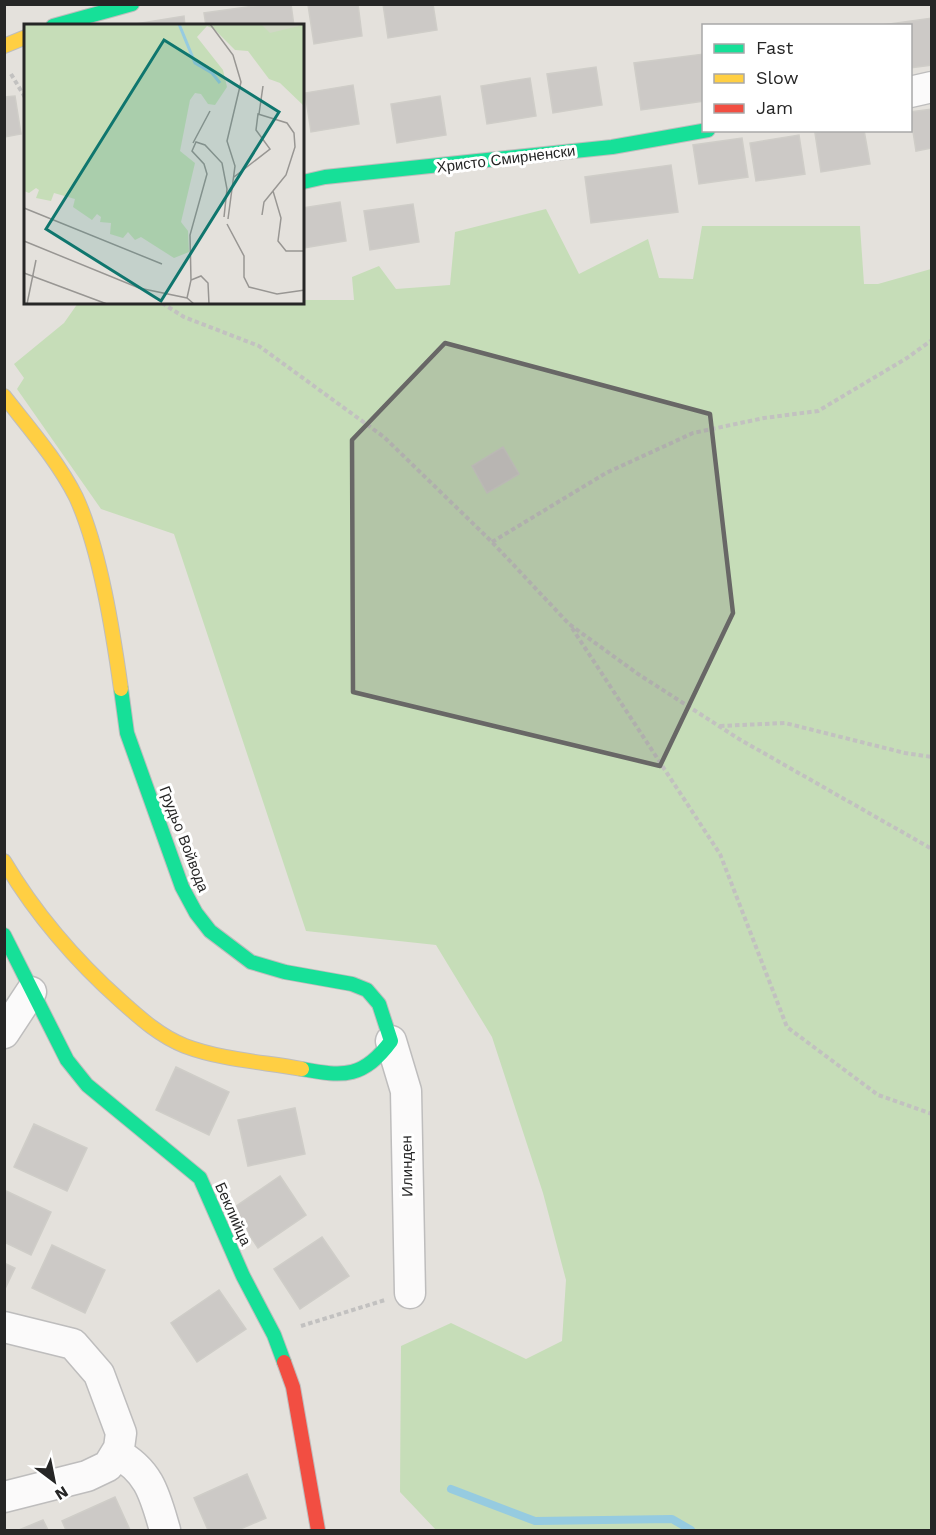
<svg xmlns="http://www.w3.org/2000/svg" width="936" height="1535" font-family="'Work Sans',sans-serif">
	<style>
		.green { fill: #c6ddb8 }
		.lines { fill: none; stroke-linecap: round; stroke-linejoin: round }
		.stream { stroke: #96cbe0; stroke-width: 8 }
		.building { fill: #ccc9c6; stroke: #cfcdc8; stroke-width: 1.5 }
		.street-casing { stroke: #bebdbd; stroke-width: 33 }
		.fast-casing { stroke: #bebdbd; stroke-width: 16 }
		.slow-casing { stroke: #bebdbd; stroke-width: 16 }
		.jam-casing { stroke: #bebdbd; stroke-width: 16 }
		.path { stroke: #c2c1c0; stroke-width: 4; stroke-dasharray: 4.5 3; stroke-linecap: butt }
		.street { stroke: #fbfafa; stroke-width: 30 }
		.fast { stroke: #16e098; stroke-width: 14 }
		.slow { stroke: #ffcf43; stroke-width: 14 }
		.jam { stroke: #f24e42; stroke-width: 14 }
		.marked { fill: #686766; fill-opacity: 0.2; stroke: #686766; stroke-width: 4.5; stroke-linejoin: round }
		.labels { text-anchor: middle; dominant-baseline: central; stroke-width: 6; stroke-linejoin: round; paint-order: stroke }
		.street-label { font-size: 15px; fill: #262626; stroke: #fff }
		.inset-river { fill: none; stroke: #96cbe0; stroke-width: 3 }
		.inset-road { fill: none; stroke: #989693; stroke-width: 1.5 }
		.view { fill: #0f766e; fill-opacity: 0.15; stroke: #0f766e; stroke-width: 3 }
		.inset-edge { fill: none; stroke: #262626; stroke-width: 3 }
	</style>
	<rect width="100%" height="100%" fill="#e4e1dc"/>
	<!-- green -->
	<path class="green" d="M546,209L579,274L648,239L659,278L693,279L702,226H860L864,284H878L931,269V1530H436L400,1492L401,1346L451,1323L526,1359L562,1341L566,1280L543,1193L492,1037L436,945L306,931L174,534L101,509L17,389L24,378L14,364L64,323L78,303H303V300H354L352,277L379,266L396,289L450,285L455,232Z"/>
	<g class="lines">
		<!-- stream -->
		<path class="stream" d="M451,1489L535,1521L672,1519L691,1530"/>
	</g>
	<!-- building -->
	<path class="building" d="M268,4H291L294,26H206L204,13Z
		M358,4L362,36L314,44L308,5Z
		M383,4H433L437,30L388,38Z
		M184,16L185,26H136L135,24Z
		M932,18V65L910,68V26H875Z
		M704,54V101L641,110L634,63Z
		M596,67L602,105L553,113L547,74Z
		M530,78L536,116L487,124L481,86Z
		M353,85L359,124L311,132L305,93Z
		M15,96L21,134L4,137V97Z
		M440,96L446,135L397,143L391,104Z
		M932,109V148L916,151L910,112Z
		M831,130H864L870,164L821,172L815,133Z
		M799,135L805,174L756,181L750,143Z
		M742,138L748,177L699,184L693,145Z
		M671,165L678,212L591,223L585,177Z
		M340,202L346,241L303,248V208Z
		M413,204L419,242L370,250L364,211Z
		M503,447L519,474L487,493L472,466Z
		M176,1067L229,1092L209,1135L156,1110Z
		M295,1108L305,1154L248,1166L238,1120Z
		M34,1124L87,1148L67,1191L14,1167Z
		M280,1176L306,1215L258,1248L232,1209Z
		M4,1190L51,1212L31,1255L4,1242Z
		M322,1237L349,1276L300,1309L274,1269Z
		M52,1245L105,1270L85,1313L32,1288Z
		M4,1263L15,1268L4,1291Z
		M219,1290L246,1329L197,1362L171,1323Z
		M247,1474L266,1518L238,1530H208L194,1498Z
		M115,1497L130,1530H66L62,1521Z
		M43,1520L48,1530H19Z"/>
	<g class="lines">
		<!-- street casing -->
		<g class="street-casing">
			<path id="street" d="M910,92L932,87
				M4,1033L31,992
				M391,1041L406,1091L410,1293
				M4,1327L73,1344L99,1374L121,1433L119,1448L108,1466L87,1476L4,1497
				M116,1453C150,1471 155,1496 165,1530"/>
		</g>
		<!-- fast casing -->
		<g class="fast-casing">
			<path id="fast" d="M53,26L132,4
				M303,182L325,177L612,147L708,130
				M121,689L127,733L182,887L196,913L210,931L251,962L285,972L352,984L367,990L379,1004L391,1041C364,1078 344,1077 302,1069
				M4,935L67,1060L87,1085L200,1178L243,1276L274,1335L284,1362"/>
		</g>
		<!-- slow casing -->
		<g class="slow-casing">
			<path id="slow" d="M4,46L26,37
				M4,396C29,428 58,461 76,497C100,549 113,632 121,689
				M4,861C36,915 74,959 121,1001C141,1019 160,1036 185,1046C222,1060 264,1062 302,1069"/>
		</g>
		<!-- jam casing -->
		<g class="jam-casing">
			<path id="jam" d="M284,1362L293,1387L318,1530"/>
		</g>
		<!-- path -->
		<path class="path" d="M11,74L26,99
			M162,303L184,317L259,346L384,437L492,542L569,624L638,674L739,739L932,849
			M492,542L606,473L693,433L764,418L818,411L907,358L932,340
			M572,628L720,854L787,1027L878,1095L932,1114
			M720,726L785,723L905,753L932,757
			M301,1326L385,1300"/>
		<!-- street -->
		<use href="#street" class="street"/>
		<!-- fast -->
		<use href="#fast" class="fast"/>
		<!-- slow -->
		<use href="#slow" class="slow"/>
		<!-- jam -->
		<use href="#jam" class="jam"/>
	</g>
	<!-- marked area -->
	<path class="marked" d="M445,343L710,414L733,613L660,766L353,692L352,440Z"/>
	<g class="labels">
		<!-- street labels -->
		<g class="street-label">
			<text transform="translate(506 159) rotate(-7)">Христо Смирненски</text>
			<text transform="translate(184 839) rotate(69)">Грудьо Войвода</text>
			<text transform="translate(407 1166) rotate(-91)">Илинден</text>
			<text transform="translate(233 1214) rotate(66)">Беклийца</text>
		</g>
	</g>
	<!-- overview -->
	<g transform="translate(24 24)">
		<rect width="280" height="280" fill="#e4e1dc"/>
		<path d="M0,0H280V82L256,59L245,55L224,27L211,26L190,5L183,2L173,13L199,46L203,63L191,81L184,80L177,70L171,69L166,76L156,127L171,139L157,198L164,207L165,228L150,234L117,213L111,216L104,208L99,214L86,210L87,199L76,198L77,193L73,190L68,196L49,183L51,175L30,169L27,177L12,174L15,166L12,164L5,169L0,167Z" fill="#c6ddb8"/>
		<path d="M237,0H274L275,2L246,9Z" fill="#d0d8c5"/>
		<path class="inset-river" d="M155,0L171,39L188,49L196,59"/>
		<path class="inset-road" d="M186,0L209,31L217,58L203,117L211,142L204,195M235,90L239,62M169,119L186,87M210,153L246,125L232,106L234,90L263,99L270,109L271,123L262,151L249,167L257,194L254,217L262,227H281M0,184L138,240M238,191L240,178L249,167M203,200L220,232V253L225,263L253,270L281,266M0,217L115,264L163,274L170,280M0,249L83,280M167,256L166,211L183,150L180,140L168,127L172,118L181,121L198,139L203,165L200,193M163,274L167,256L177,252L184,259L185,280M3,280L12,236"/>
		<path class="view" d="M140,16L255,88L137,277L22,205Z"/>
		<rect width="280" height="280" class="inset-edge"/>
	</g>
	<!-- border -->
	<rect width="936" height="1535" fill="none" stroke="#262626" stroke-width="12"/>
	<!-- legend -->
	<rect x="702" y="24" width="210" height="108" fill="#ffffff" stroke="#a8a8a8" stroke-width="1.5"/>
	<rect x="714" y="44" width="30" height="9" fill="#16e098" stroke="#a8a8a8" stroke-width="1.5"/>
	<text x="756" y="54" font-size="18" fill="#262626">Fast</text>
	<rect x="714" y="74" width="30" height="9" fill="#ffcf43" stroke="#a8a8a8" stroke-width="1.5"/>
	<text x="756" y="84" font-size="18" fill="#262626">Slow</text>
	<rect x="714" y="104" width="30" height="9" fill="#f24e42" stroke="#a8a8a8" stroke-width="1.5"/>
	<text x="756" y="114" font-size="18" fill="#262626">Jam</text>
	<!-- north arrow -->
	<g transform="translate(54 1481) rotate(148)" stroke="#ffffff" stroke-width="4.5" paint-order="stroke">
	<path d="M0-4.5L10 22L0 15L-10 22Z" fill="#262626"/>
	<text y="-9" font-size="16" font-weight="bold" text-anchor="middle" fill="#262626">N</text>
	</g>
</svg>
